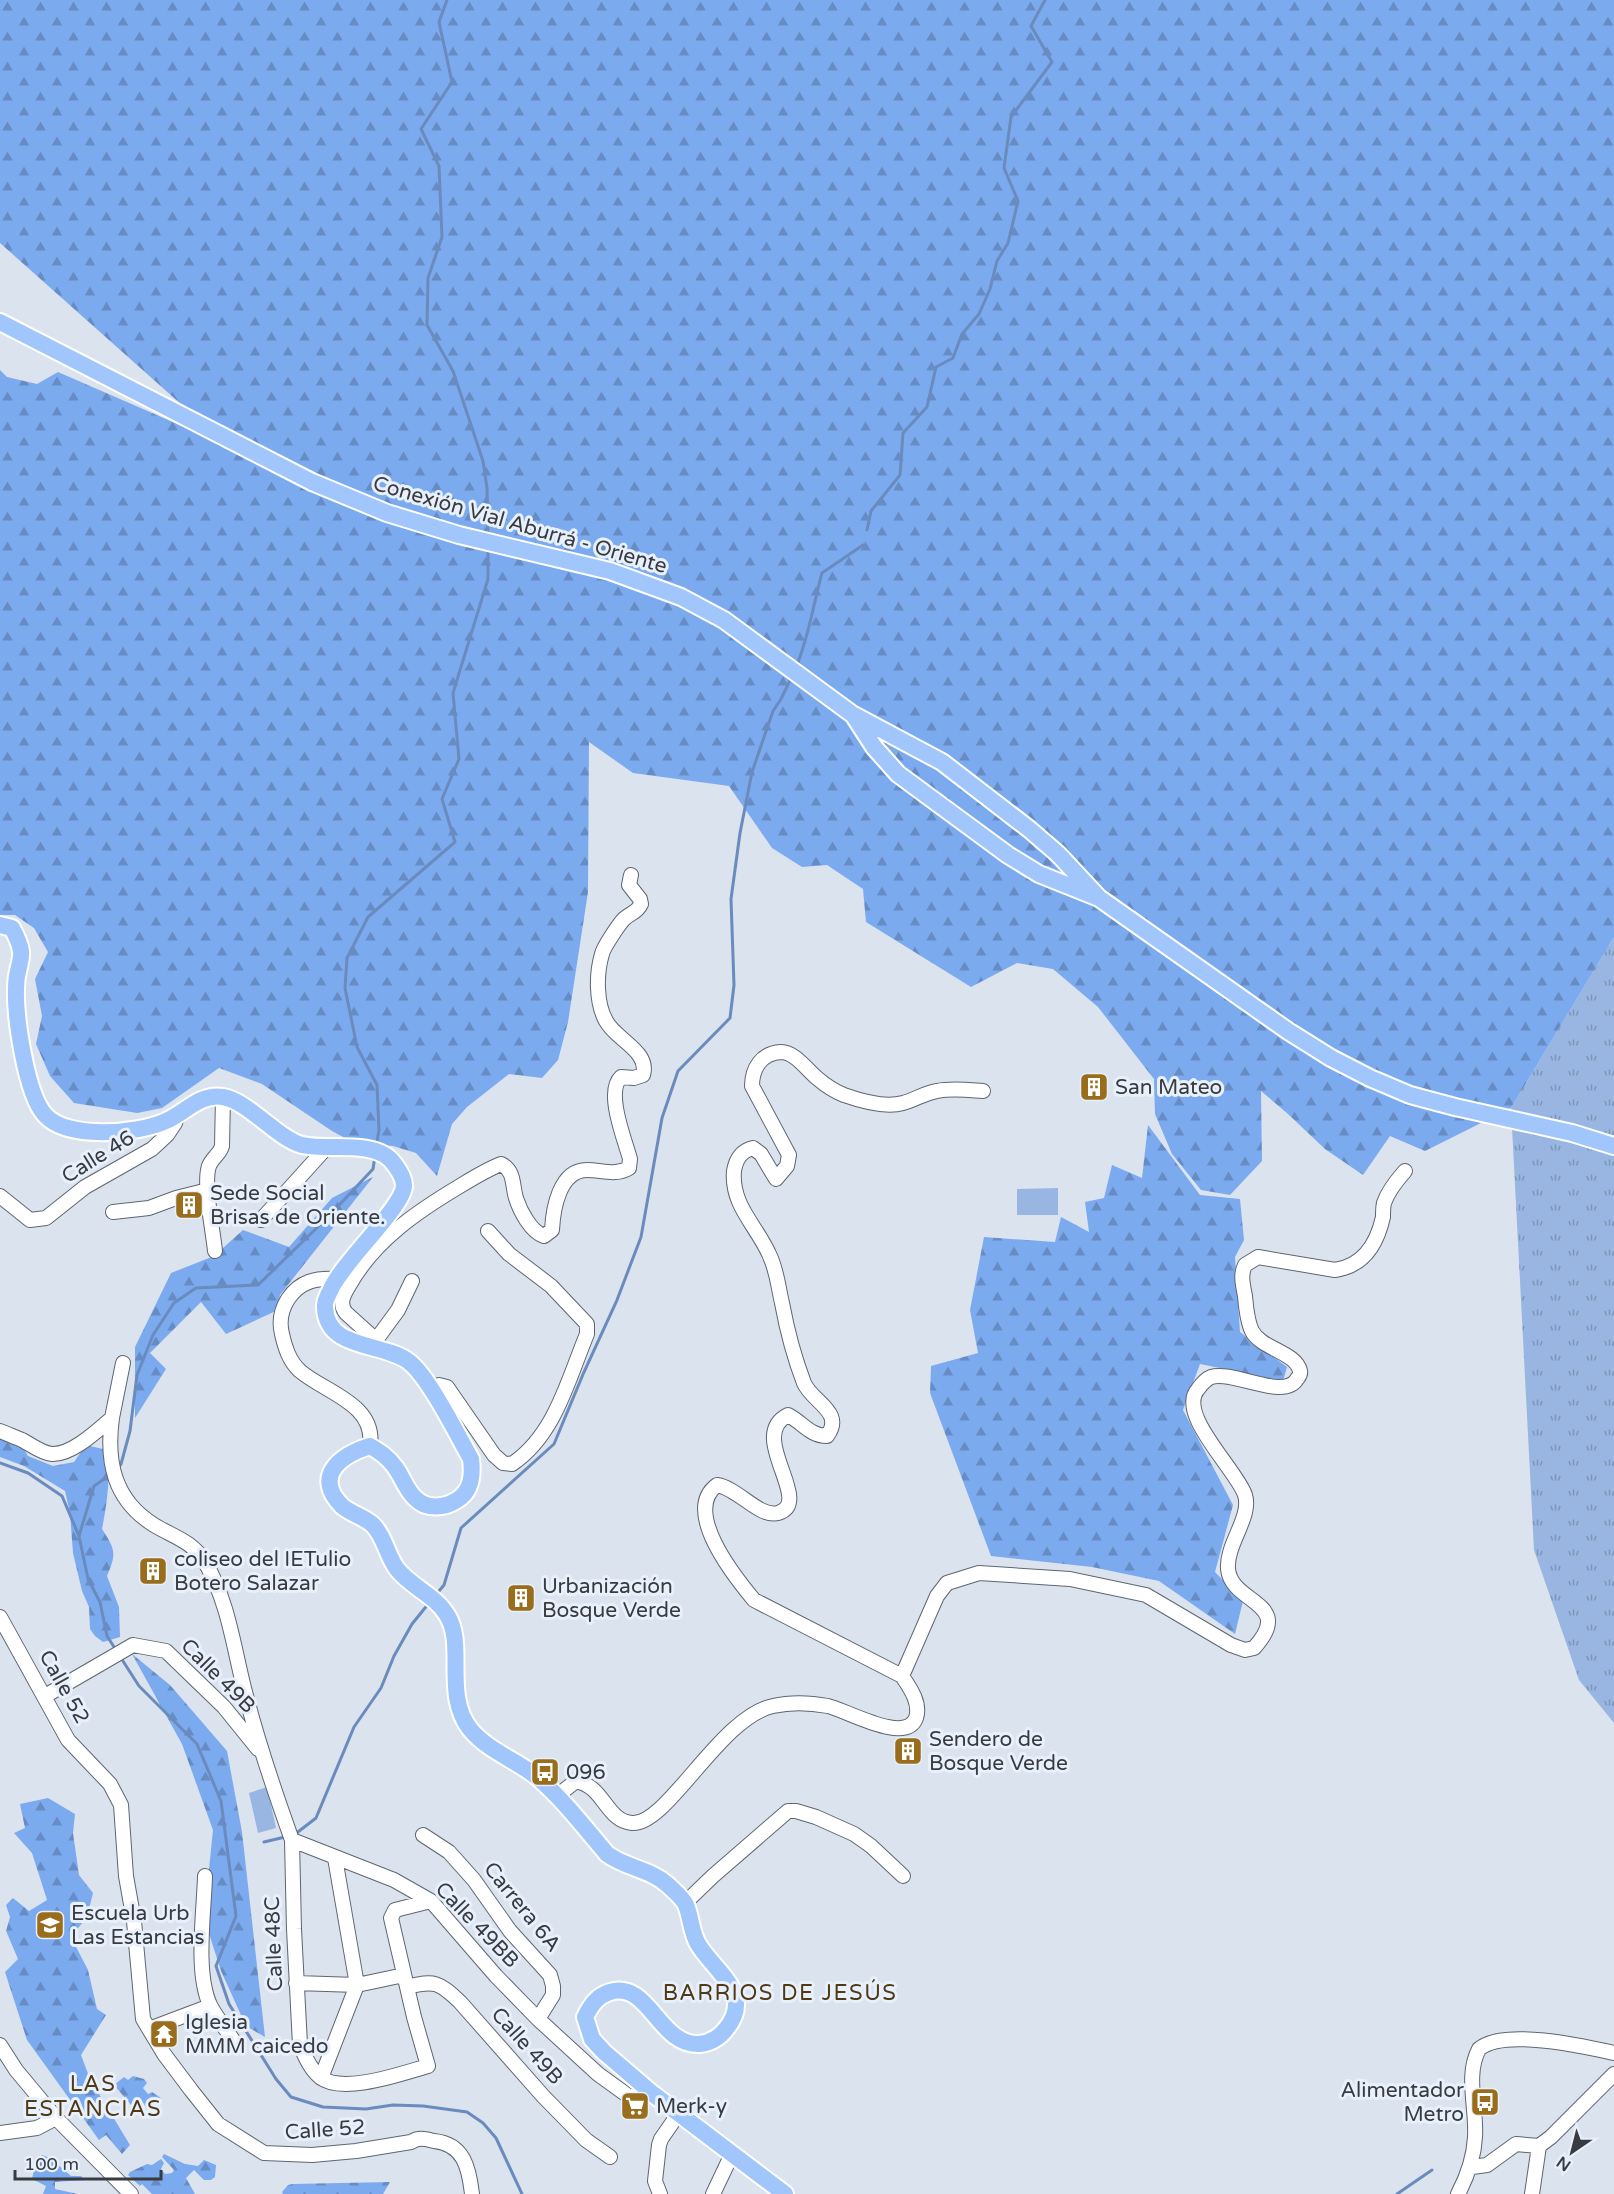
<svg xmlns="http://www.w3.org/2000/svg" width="1614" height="2194" font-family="'Varela Round',sans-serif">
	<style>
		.grass { fill: url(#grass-tufts) }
		.forest { fill: url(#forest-firs) }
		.pitch { fill: #98b6e1 }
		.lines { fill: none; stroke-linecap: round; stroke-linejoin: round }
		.stream { stroke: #6a8bbd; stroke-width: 3 }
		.minor-casing { stroke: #5f6670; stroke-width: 16 }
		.major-casing { stroke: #fff; stroke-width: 20 }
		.minor { stroke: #fff; stroke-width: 14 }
		.major { stroke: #a1c6fb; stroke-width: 16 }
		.labels { text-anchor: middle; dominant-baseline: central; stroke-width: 6; stroke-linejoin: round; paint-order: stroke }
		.street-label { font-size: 21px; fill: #383b40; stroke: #e8f0fc }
		.poi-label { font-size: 21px; fill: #383b40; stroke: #e8f0fc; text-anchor: start }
		.neighbourhood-label { font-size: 22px; letter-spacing: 1.5px; fill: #503a16; stroke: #e8f0fc }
	</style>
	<defs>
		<pattern id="grass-tufts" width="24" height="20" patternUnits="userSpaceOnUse" patternTransform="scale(1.5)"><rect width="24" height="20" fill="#98b6e1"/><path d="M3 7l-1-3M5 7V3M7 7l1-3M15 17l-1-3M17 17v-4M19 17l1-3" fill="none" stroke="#7d95b8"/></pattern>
		<pattern id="forest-firs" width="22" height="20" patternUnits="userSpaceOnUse" patternTransform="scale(1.5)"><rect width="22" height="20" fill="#7caaef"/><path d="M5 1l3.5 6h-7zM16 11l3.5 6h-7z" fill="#678cc3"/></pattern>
	</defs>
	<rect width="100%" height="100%" fill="#dbe3ef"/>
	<!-- grass -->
	<path class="grass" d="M1614,937V1723L1579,1680L1534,1550L1511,1108Z"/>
	<!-- forest -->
	<path class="forest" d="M0,0H1614V937L1511,1108L1425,1151L1390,1136L1363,1175L1325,1149L1288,1114L1261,1091L1262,1161L1230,1195L1201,1190L1172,1154L1155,1114L1154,1079L1098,1007L1053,969L1017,963L971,987L866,922L863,889L827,865L802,867L772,848L729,786L633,773L589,742L588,892L568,1022L558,1060L542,1078L509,1074L467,1107L452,1124L437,1176L416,1153L393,1146L354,1143L332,1131L262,1084L219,1068L162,1108L137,1113L74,1103L50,1076L36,1044L42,1016L35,979L48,952L34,928L15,915H0V370L7,377L37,384L58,372L228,446L0,243Z
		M1148,1125L1200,1195L1240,1199L1244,1240L1235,1257L1240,1332L1287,1367L1283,1381L1200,1364L1183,1410L1233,1505L1215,1572L1243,1601L1235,1634L1159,1581L1092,1567L991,1556L930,1393L931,1366L978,1353L970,1310L984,1237L1055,1242L1061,1217L1089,1232L1085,1202L1104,1198L1112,1165L1142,1178Z
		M373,1177L280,1295L278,1310L226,1334L201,1302L150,1353L166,1369L135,1418V1347L171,1273L214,1256L243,1230L289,1247L332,1198Z
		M0,1435L21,1444L28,1456L53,1466L74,1462L86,1445L107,1450C111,1474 107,1504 102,1529C115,1549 117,1553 107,1576L119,1607L120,1637L103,1642L95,1636L90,1629L89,1607L82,1591L73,1553L70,1513L65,1491L24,1466L0,1457Z
		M132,1654L170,1685L227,1751L242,1832L265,2037L246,2026L221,1971L204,1918L213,1830L182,1744Z
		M48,1798L75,1814L73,1833L79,1875L93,1893L87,1917L71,1937L88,1970L97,2009L106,2015L81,2055L90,2079L130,2145L122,2154L106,2135L99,2140L27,2040L5,1972L18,1959L6,1931L10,1917L6,1905L13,1898L29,1911L47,1900L32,1853L14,1833L25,1828L20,1804Z
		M133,2076L144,2079L147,2083L143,2088L148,2094L152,2092L161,2098L147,2109L141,2099L131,2105L114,2085L124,2077L128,2080Z
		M164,2154L185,2164L198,2166L204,2160L216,2165L215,2177L211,2180H204L194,2170L186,2178L195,2194H152L142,2184L140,2186L128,2175L130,2172L147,2164L152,2165L161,2159L164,2163L161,2169L165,2174L172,2173L174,2170L162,2157Z
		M42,2155L50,2158L71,2176H81L85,2180L55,2182V2189L78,2194H43L46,2186L32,2179L36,2161Z
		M390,2182L383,2194H283L282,2192L288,2185L292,2184Z"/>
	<!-- pitch -->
	<path class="pitch" d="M1058,1188V1215H1017V1189Z
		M267,1787L276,1828L258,1833L249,1793Z"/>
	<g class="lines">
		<!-- stream -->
		<path class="stream" d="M447,0L439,22L452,82L421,129L439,166L442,237L428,278L427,325L453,371L483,461L487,488L488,535
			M867,530L871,511L900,475L903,433L927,407L936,367L953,358L962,334L979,314L990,289L997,261L1008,243L1018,201L1004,168L1011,117L1052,62L1031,26L1045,0
			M796,667C809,637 813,605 822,573L863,545
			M376,1147L379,1130L377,1085L357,1047L345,988L347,958L368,917L455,842L442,799L459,759L453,693L488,579V547
			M0,1463L28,1473L62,1496L79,1536L88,1579L100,1602L107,1636L116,1650
			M117,1469L121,1464L130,1431L137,1375L153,1335L174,1303L196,1288L258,1285L327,1218L373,1169L375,1156
			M79,1536L94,1486L110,1475
			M439,1591L444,1585L461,1528L554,1444L584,1372L617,1300L641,1237L662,1118L678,1071L730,1018L734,985L731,899L740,833L752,772L773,711L781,699L792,676
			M121,1658L139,1686L197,1744L221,1801L236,1916L216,1966L229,2004L276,2079L291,2097L323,2107L366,2109L393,2105L423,2106L467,2112L483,2123L496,2138L522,2194
			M294,1835L316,1818L354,1727L381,1688L394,1656L412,1624L429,1603
			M264,1842L285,1837
			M1397,2194L1432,2170"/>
		<!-- minor casing -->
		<g class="minor-casing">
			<path id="minor" d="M0,1196L30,1220L46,1218L85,1187L152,1149L167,1135L175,1123L177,1116
				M113,1212L149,1208L176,1198L208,1190
				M261,1220L326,1148
				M215,1251C213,1230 203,1184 209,1166C212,1158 220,1154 222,1146L223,1097
				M336,1279C316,1278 300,1281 288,1299C281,1310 279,1322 282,1334C285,1347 289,1361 300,1371C326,1393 376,1404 370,1446
				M376,1340L398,1310L412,1281
				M372,1348L376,1340L346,1313C338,1303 344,1294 350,1284C375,1240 418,1211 460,1186C473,1178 486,1170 501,1164C515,1171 512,1185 516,1198C520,1211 531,1232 544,1236L552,1230C553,1210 559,1170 587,1170C602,1170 616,1176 629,1168L630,1159C625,1140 605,1092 621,1077L634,1078L643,1075C650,1051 616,1040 606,1021C596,1003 596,974 602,954C603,948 619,924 624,919C630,913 637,913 641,904L640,899L629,885L631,875
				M431,1390L439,1385L447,1387L494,1455L503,1463L512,1464C555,1435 568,1380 587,1334V1324L551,1286L509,1254L488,1231
				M112,1418L123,1363
				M0,1431C7,1434 15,1437 22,1440C32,1445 41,1453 52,1454C72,1455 98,1430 112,1418C106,1462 114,1500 154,1525C174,1537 192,1541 205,1562C228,1601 233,1644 244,1688C257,1740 274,1790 292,1840L394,1880L431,1901L496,1976L538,2019L598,2074L627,2095L639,2098L653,2094
				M0,1617L68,1740L110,1784L121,1805L126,1876L134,1921L143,2019L164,2054L191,2090L218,2124L264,2153L312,2155L356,2151L411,2142C419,2137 425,2139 434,2141C464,2144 469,2168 472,2194
				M902,1676L937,1596L947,1583L979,1573L1070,1579L1146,1595L1231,1645L1245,1650L1254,1648C1296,1602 1231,1604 1228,1569C1226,1544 1252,1517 1245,1495C1237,1470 1176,1414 1198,1389C1201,1385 1206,1379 1211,1377C1234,1370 1284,1401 1297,1379C1299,1376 1301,1375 1300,1371C1296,1352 1261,1349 1252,1331C1247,1321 1246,1307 1245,1296C1243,1285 1240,1275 1245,1265L1258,1257L1335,1270C1363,1266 1377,1244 1383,1217C1383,1213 1383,1207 1384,1203C1388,1191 1397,1180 1405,1171
				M45,1696L133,1645L166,1651L224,1707L258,1749
				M557,1796L576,1781C604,1786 606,1821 632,1823C667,1826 720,1717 773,1706C790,1702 812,1703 828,1706C846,1710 906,1745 916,1718C921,1703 910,1688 902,1676L754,1600C734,1576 682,1511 717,1485C738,1488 759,1518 778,1513C815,1502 746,1436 788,1415C802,1422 810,1436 827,1436C845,1412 812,1402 804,1383C794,1357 787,1330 782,1303C778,1286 777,1270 769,1254C756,1225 731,1205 734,1171C736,1159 741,1151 753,1148L761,1154L776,1179L787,1166L789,1155L752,1086C752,1069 761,1053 781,1052C795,1052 807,1070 817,1078C825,1085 834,1091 844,1095C861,1101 885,1108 903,1103C915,1100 924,1093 937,1091C952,1088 968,1090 983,1091
				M423,1835L449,1852L474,1880L510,1931L550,1975L553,1986V1995L538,2019
				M292,1840L294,1929L300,2045C305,2056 310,2069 320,2077C342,2095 403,2073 428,2066L414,2017L391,1918L395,1910L431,1901
				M205,1876C204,1913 195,1972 210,2005C216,2017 226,2029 233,2040
				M686,1902L713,1876L788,1811H796L816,1817L854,1834L871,1846L903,1876
				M296,1983L357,1985L404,1975
				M407,1987C435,1980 439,1982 460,2002L543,2096L586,2140L610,2157
				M149,2029L210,2006
				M0,2045L16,2070L56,2118L131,2194
				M321,2078L357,1985L335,1858
				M0,2133L37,2128L56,2118
				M1472,2167L1487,2165L1516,2144L1539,2146L1551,2137L1614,2074
				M660,2194L655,2181L659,2145L661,2139L679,2113
				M713,2194L732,2154
				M1458,2194C1468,2175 1474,2158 1475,2137C1477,2109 1465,2075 1479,2049C1504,2028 1583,2046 1614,2053
				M1532,2194L1539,2146"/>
		</g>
		<!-- major casing -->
		<g class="major-casing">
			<path id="major" d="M0,322L312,482L387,513L459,535L610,571L681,597L724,620L852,714L942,762L1029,829L1058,854L1099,898
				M854,716L874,747L898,774L1008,855L1039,874L1099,898L1288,1031L1331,1058L1370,1078L1410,1095L1455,1107L1572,1133L1614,1146
				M0,925L12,928C30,961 16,959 16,988C15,1017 26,1094 45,1115C67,1140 138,1134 166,1121C185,1113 200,1093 223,1097C248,1101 278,1139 302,1145C328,1151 371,1140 391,1160C397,1167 404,1177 404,1186C403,1207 343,1262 331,1289C329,1294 324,1301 325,1307C326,1350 382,1342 408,1361C428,1375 458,1436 471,1459C473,1475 472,1491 457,1500C445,1508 426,1510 415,1498C406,1490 402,1476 395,1467C388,1457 380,1452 370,1446C341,1455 312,1476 342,1506C351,1514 365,1517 373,1525C385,1537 387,1556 397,1569C411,1587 435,1595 447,1615C466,1644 443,1695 470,1729C488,1751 516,1760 537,1777C563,1799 585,1828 607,1854C626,1868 650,1869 668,1885C673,1890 683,1898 686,1905C691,1917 691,1932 698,1944C714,1971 755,1994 726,2029C719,2038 710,2043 699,2044C659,2046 649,1980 610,1992C597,1996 591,2005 585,2017L592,2039L604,2052L653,2094L785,2194"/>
		</g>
		<!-- minor -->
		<use href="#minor" class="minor"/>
		<!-- major -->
		<use href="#major" class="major"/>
	</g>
	<!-- icons -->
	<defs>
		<g id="building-square" transform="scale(1.5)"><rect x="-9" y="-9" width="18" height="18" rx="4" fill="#996d1c" stroke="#e8f0fc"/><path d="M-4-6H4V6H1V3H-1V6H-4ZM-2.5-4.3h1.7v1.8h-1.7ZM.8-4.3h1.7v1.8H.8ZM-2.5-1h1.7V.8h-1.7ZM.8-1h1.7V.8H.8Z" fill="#fff"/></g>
		<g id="bus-square" transform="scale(1.5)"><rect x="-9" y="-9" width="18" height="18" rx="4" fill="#996d1c" stroke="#e8f0fc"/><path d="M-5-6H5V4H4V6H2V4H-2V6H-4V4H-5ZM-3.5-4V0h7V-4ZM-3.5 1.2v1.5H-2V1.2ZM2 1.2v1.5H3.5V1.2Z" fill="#fff"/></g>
		<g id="school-square" transform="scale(1.5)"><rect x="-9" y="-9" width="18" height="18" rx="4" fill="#996d1c" stroke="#e8f0fc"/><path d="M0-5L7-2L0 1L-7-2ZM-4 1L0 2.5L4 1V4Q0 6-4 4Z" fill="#fff"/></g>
		<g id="temple-square" transform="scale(1.5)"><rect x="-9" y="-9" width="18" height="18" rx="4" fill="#996d1c" stroke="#e8f0fc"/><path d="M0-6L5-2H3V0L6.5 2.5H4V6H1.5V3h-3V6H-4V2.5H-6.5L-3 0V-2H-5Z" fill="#fff"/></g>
		<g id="supermarket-square" transform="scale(1.5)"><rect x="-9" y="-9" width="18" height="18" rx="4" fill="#996d1c" stroke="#e8f0fc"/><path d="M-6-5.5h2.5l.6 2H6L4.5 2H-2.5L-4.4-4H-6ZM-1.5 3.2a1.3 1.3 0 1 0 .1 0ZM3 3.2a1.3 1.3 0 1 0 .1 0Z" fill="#fff"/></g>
	</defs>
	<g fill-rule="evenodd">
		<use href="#building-square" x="1094" y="1087"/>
		<use href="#building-square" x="189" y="1205"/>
		<use href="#building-square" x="153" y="1571"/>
		<use href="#building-square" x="521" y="1598"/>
		<use href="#building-square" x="908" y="1751"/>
		<use href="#bus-square" x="545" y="1772"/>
		<use href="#school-square" x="50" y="1925"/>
		<use href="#temple-square" x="164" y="2034"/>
		<use href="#bus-square" x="1485" y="2102"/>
		<use href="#supermarket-square" x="635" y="2106"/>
	</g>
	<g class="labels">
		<!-- street labels -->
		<g class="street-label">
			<text transform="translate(520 525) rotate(16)">Conexión Vial Aburrá - Oriente</text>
			<text transform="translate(98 1157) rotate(-32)">Calle 46</text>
			<text transform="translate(218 1676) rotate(45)">Calle 49B</text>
			<text transform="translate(64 1687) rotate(61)">Calle 52</text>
			<text transform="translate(522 1907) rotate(51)">Carrera 6A</text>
			<text transform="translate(477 1925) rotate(46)">Calle 49BB</text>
			<text transform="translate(274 1944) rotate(-92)">Calle 48C</text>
			<text transform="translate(527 2046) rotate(48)">Calle 49B</text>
			<text transform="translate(325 2130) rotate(-4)">Calle 52</text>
		</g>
		<!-- poi labels -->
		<g class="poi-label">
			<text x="1115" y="1087">San Mateo</text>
			<text x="210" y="1193">Sede Social<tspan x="210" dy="24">Brisas de Oriente.</tspan></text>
			<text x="174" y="1559">coliseo del IETulio<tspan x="174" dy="24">Botero Salazar</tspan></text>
			<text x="542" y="1586">Urbanización<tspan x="542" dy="24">Bosque Verde</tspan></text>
			<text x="929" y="1739">Sendero de<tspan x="929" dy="24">Bosque Verde</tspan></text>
			<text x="566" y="1772">096</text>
			<text x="71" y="1913">Escuela Urb<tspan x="71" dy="24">Las Estancias</tspan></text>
			<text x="185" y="2022">Iglesia<tspan x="185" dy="24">MMM caicedo</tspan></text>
			<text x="1464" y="2090" text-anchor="end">Alimentador<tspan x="1464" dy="24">Metro</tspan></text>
			<text x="656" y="2106">Merk-y</text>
		</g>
		<!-- neighbourhood labels -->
		<g class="neighbourhood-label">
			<text x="780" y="1993">BARRIOS DE JESÚS</text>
			<text x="93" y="2084">LAS<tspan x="93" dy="25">ESTANCIAS</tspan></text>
		</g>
	</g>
	<!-- north arrow -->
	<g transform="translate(1572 2152) rotate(215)" stroke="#e8f0fc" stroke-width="4.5" paint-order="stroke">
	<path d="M0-4.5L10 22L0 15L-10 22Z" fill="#383b40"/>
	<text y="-9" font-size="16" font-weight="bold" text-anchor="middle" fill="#383b40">N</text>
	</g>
	<!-- scale -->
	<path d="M15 2170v9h146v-9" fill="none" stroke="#383b40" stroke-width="3"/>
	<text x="24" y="2170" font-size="18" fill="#383b40" stroke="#e8f0fc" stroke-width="4.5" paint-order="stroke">100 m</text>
</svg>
